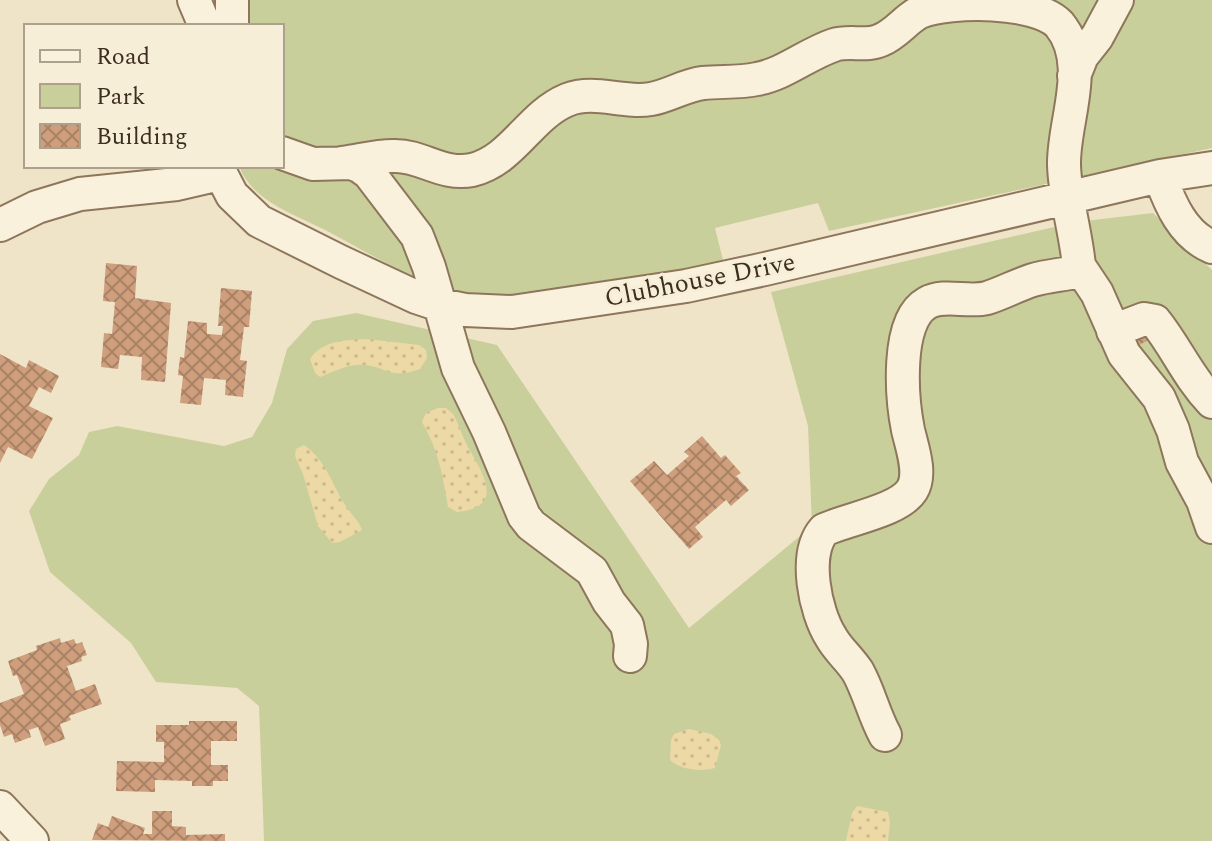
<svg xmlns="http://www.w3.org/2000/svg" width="1212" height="841" font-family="Spectral,serif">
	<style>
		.green { fill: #c9cf9b }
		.sand { fill: url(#sand-dots) }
		.building { fill: url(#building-cross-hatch) }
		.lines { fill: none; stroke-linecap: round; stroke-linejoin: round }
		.minor-casing { stroke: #8d765c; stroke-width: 36 }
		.minor { stroke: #faf1dc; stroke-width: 32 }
		.labels { text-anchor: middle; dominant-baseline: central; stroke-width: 6; stroke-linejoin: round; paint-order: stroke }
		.street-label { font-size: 26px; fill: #3d2e20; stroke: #f7eed8 }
	</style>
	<defs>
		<pattern id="sand-dots" width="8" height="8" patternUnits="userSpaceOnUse" patternTransform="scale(2)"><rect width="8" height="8" fill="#ecd9a5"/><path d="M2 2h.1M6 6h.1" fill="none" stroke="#cbbb8e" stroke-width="1.8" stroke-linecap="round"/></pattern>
		<pattern id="building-cross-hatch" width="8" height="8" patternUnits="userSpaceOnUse" patternTransform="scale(2)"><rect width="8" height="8" fill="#cf9f7d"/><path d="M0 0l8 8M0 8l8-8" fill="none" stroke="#a98266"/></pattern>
	</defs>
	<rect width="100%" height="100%" fill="#f0e4c8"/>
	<!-- green -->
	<path class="green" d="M220,0H1212V148L829,231L818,203L715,228L723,260C647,276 533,310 458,291C411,280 367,252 325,230C294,214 252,201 239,166H282V26H225Z
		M1153,213L1212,270V841H264L259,706L237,688L156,682L131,643L50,572L29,511L49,479L79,455L89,432L117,426L224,446L252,437L272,403L287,349L313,321L356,313L497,345L689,628L812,526L808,426L771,292L1076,222Z"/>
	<!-- sand -->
	<path class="sand" d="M367,339L419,345L426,350L427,358L420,369C390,380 388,367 364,365C349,363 333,372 320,377L315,373L310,359C322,340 347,340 367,339Z
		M438,408H446L453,414C459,424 461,434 466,443C480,470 509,507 457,512L448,507C443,476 438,449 422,422L426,413Z
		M304,445C328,462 332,487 348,509C353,517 360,522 362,530L340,542L332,543L318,526L303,474L295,456L296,449Z
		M689,729L711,734L719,740L721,745L715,768C701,772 681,770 670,760L671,740L674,734Z
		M857,806L888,812L890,822L888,841H846L852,813Z"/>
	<!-- building -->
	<path class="building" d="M106,263L137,266L135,298L171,303L165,382L141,380L142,357L120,355L118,369L101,367L104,333L112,334L115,302L103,301Z
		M221,288L252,291L249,327H244L240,360L247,361L243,397L225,395L226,380L204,378L201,405L180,403L183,376L178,375L180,357L184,358L188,321L207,323V334L222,335L223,326H218Z
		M1139,324L1148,340L1136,347L1127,331Z
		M0,354L26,368L29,360L59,376L51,393L39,387L29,406L53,418L32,459L8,447L0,463Z
		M702,436L721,458L725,455L741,473L736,476L749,490L731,506L726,500L695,527L703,537L689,549L630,481L654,461L667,475L689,456L684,452Z
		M60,638L61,643L74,639L76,644L82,642L87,655L81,657L82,661L67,666L76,691L95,684L102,704L69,716L71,720L60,724L65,739L45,746L38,727L29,730L31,737L15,743L12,734L4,737L0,725V703L24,694L17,675L13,676L8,661L37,650L36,646Z
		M189,721H237V741H211V765H228V781H213V786H192V781L155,780V792L116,791L117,761L164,762V742H156V725H189Z
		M152,811H172V826L186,827V835L225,834V841L92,840L98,823L108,827L112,816L145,828L143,834H152Z"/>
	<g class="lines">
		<!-- minor casing -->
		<g class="minor-casing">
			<path id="minor" d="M194,0L205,26
				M232,26V0
				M1074,76L1082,56L1097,37L1117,0
				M282,153L313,164L351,163L359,166L369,173L417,236L429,267L458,368L489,432L524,516L531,525L592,571L609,602L627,625L631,644L630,656
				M342,163C359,161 378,155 396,156C422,156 443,176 472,170C513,160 529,116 567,100C595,89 623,104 651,99C669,96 685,85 703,83C721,81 738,83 757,79C785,74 807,54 834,45C850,40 867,47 881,40C896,34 906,19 920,12C952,0 1035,0 1059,24C1092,64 1063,120 1064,165C1065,199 1076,233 1079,266L1075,272C1061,275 1046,276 1033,280C1017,285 1003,293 987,298C968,303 944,293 927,303C895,321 902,400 908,430C912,447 922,474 912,490C899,511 847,519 824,530C803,554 815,612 831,637C838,650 850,659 858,672C869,692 874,715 885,735
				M217,166L232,195L259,221L341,262L416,297L440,305L465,310L512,312L686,286L765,269L1160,176L1212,168
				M1160,176C1170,204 1183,235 1212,247
				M0,225L37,207L80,194L177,184L220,174
				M1079,266L1097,293L1124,354L1159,398L1173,430L1182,462L1203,501L1212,527
				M1113,331L1144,319L1155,321C1176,347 1188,377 1212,402
				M0,807L32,841"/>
		</g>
		<!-- minor -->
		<use href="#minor" class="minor"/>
	</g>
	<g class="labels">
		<!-- street labels -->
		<g class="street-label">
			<text transform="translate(700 280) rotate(-11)">Clubhouse Drive</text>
		</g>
	</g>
	<!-- legend -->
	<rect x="24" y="24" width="260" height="144" fill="#f7eed8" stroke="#ada18e" stroke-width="2"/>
	<rect x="40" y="50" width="40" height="12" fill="#faf1dc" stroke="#ada18e" stroke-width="2"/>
	<text x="96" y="64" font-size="24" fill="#3d2e20">Road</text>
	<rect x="40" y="84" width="40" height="24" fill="#c9cf9b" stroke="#ada18e" stroke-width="2"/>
	<text x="96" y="104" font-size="24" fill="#3d2e20">Park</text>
	<rect x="40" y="124" width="40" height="24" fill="url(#building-cross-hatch)" stroke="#ada18e" stroke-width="2"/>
	<text x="96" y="144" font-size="24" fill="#3d2e20">Building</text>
</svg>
